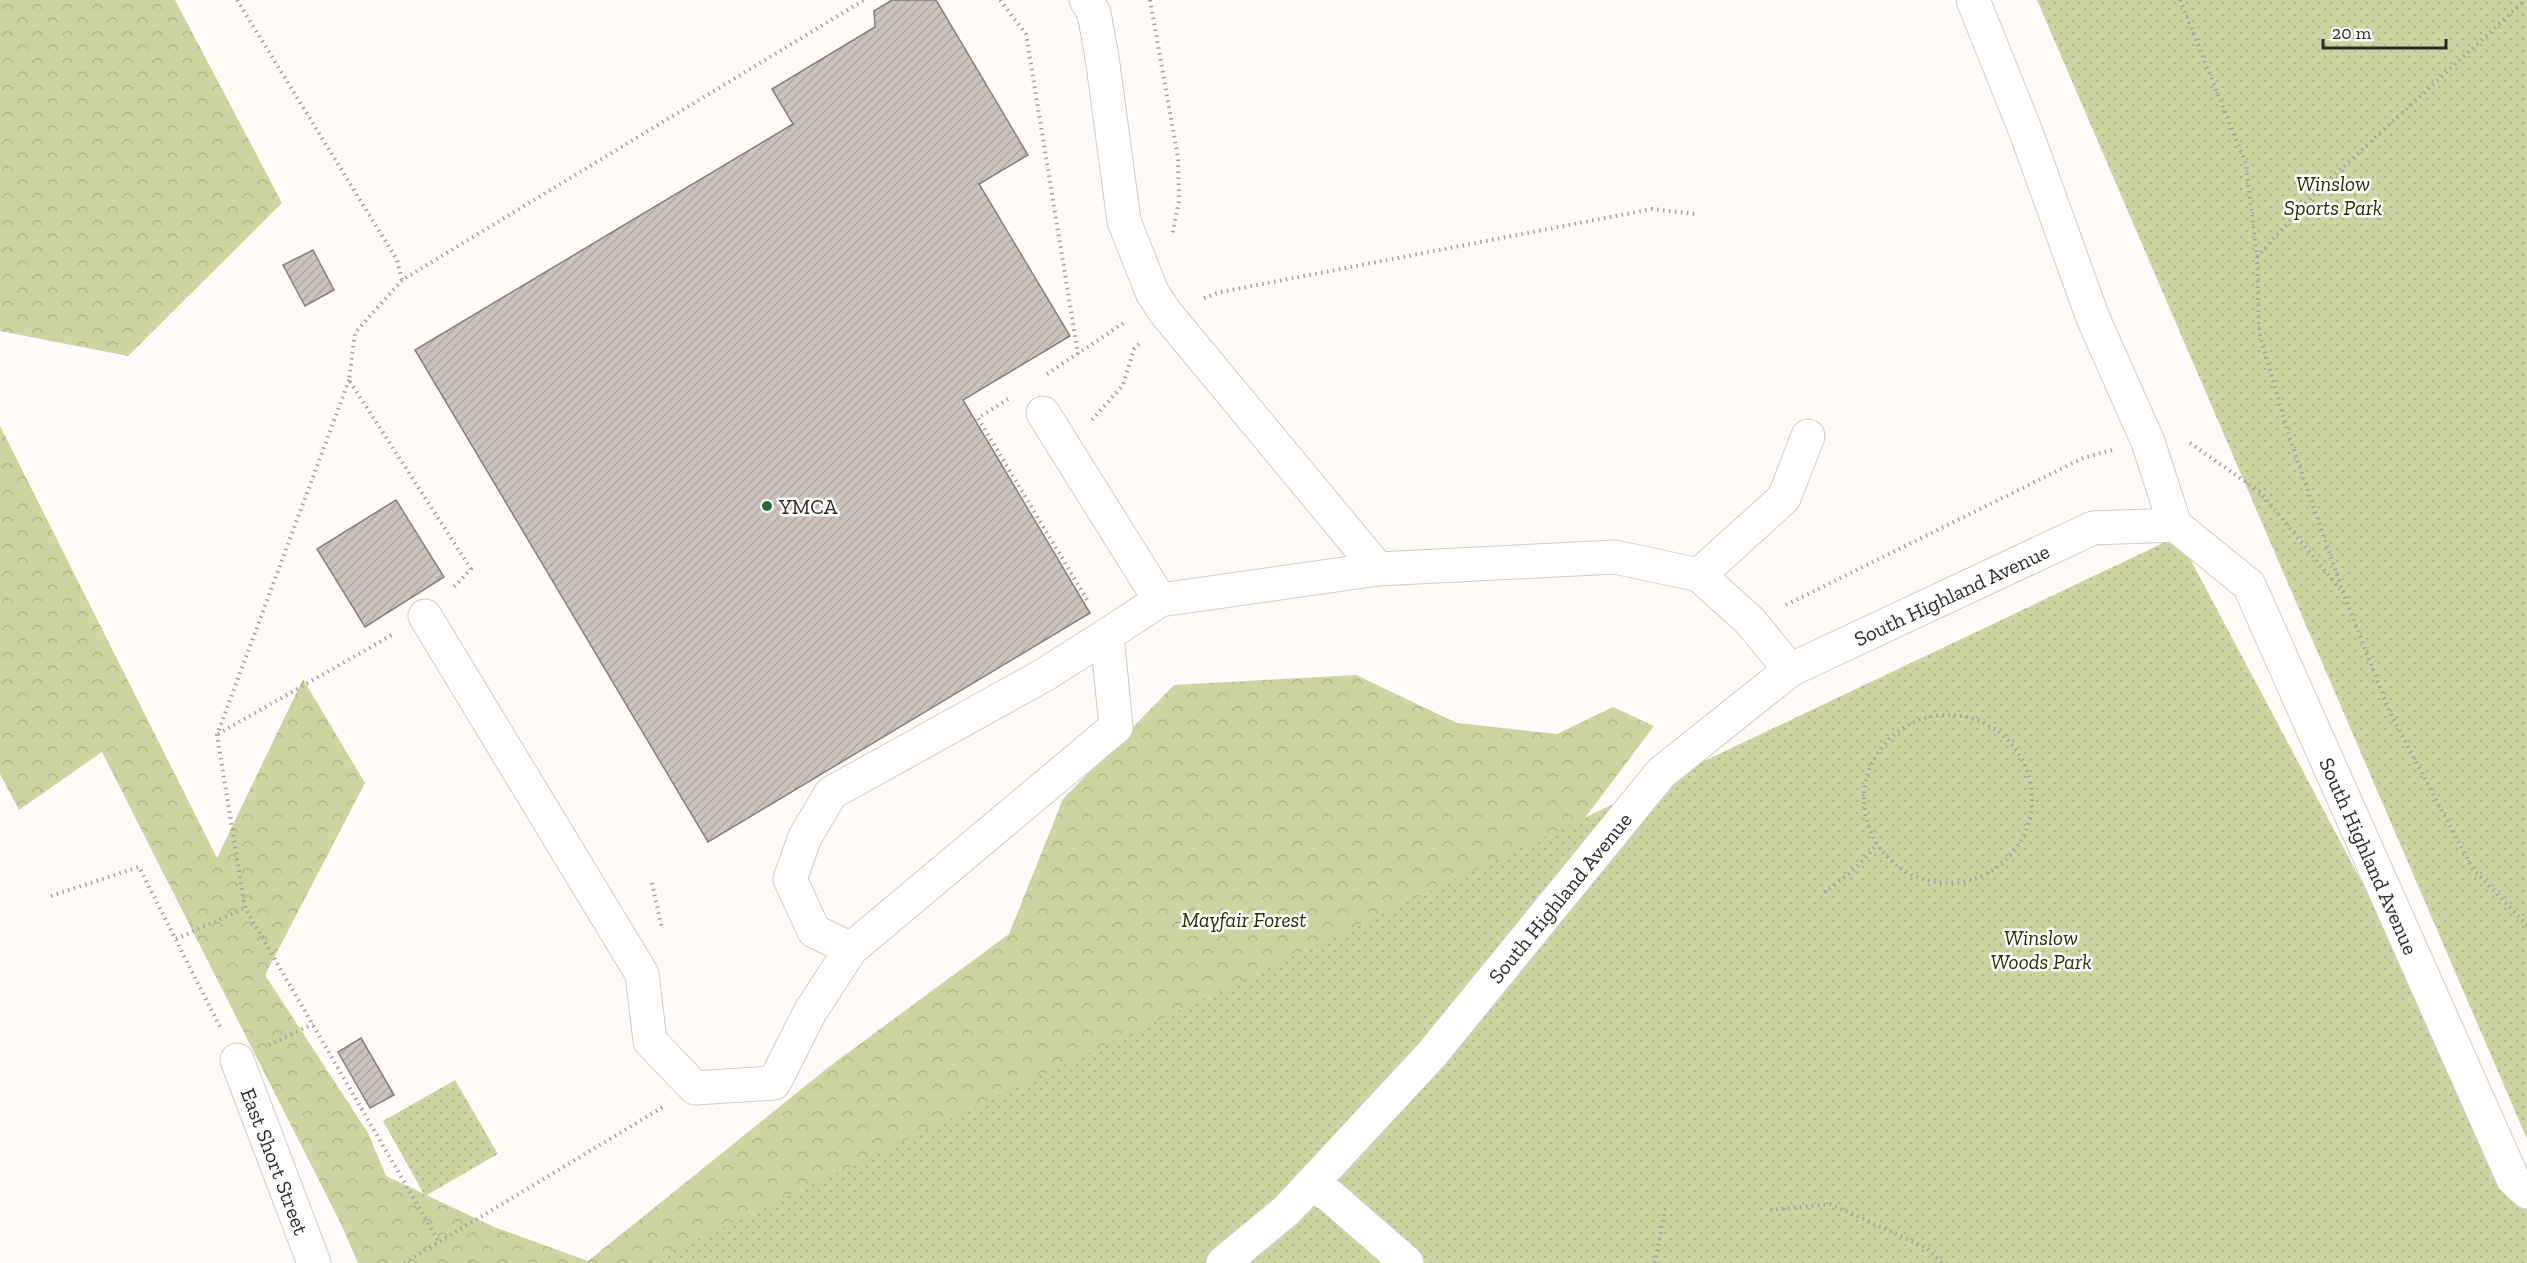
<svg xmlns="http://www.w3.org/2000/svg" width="2527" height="1263" font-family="'Zilla Slab',serif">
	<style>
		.forest { fill: url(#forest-crowns) }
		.park { fill: url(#park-dots) }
		.building { fill: url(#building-hatch); stroke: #877f79; stroke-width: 1.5 }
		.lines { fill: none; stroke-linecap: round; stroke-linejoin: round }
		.minor-casing { stroke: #d3cac4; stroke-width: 35 }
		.path { stroke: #a3a09d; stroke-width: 4; stroke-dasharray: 1.5 4.5; stroke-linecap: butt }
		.minor { stroke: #fff; stroke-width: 33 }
		.poi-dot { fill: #286932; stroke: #fff; stroke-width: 2 }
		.labels { text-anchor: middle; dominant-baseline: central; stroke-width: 5; stroke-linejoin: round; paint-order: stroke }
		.park-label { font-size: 21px; font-style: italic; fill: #2a2d00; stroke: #fff }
		.poi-label { font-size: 21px; fill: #2e2a28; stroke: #fff; text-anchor: start }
		.street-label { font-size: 21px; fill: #2e2a28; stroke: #fff }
	</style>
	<defs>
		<pattern id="forest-crowns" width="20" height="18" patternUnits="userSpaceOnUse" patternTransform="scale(1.5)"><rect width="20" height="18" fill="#cdd4a2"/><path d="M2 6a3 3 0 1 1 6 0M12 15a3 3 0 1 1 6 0" fill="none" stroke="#b0b68c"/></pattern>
		<pattern id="park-dots" width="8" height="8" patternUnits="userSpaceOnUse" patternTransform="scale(1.5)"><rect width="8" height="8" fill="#cdd4a2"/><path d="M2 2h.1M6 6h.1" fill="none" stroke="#b0b68c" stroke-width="1.8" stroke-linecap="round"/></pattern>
		<pattern id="building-hatch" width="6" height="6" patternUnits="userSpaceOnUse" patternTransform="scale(1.5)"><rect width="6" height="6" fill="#ccc3bd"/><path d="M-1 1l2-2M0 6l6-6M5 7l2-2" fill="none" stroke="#b0a8a2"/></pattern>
	</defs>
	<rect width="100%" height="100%" fill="#fefbf8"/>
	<!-- forest -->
	<path class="forest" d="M0,0H175L282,203L128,356L0,331Z
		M0,426L217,858L303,679L365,783L265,975L368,1133L386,1176L494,1227L588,1261L830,1066L1009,934L1063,799L1174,685L1356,675L1457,723L1557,734L1613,707L1654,726L1395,1071L1181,1263H358L341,1224L102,752L19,810L0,774Z"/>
	<!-- park -->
	<path class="park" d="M2037,0H2527V1139Z
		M2178,536L2527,1193V1263H647Z
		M455,1080L498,1154L425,1196L383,1121Z"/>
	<!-- building -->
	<path class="building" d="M892,0H936L1028,155L979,184L1070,336L963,400L1090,613L708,842L415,350L793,124L772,89L875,27L874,11Z
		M313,250L334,290L305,306L283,265Z
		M396,500L444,577L365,627L317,549Z
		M361,1038L394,1095L370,1108L338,1052Z"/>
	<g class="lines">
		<!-- minor casing -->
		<g class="minor-casing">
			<g id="minor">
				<path d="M1086,0L1094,13L1102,57L1124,221L1152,292L1165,312L1378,569"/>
				<path d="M1973,0L2026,132L2093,318L2148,442L2175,525"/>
				<path d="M1043,413L1160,600"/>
				<path d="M1699,575L1784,498L1808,436"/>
				<path d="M425,616L642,974L650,1041L695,1088L774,1083L810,1012L851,949L1116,727L1107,635L1160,600L1378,569L1615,557L1699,575L1750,621L1790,670"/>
				<path d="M851,949L814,931L790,879L805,837L831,793L1044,675L1107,635"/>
				<path id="s1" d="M237,1060L314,1263"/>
				<path d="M1310,1185L1329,1195L1407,1263"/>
				<path id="s2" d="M1223,1263L1287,1210L1431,1055L1661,773L1790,670L2093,528L2175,525L2249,585L2513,1179L2527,1192"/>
			</g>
		</g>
		<!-- path -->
		<path class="path" d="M237,0L397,260L402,280L864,0
			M1000,0L1026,34L1078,354
			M1150,0L1178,158L1179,201L1172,236
			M2180,0L2246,164L2257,257L2259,332L2288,433L2343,592L2390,713L2473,869L2527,925
			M2257,257L2315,193L2525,0
			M402,280L355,333L349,380L471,569L452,589
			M1204,298L1221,292L1652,209L1695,214
			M1047,374L1125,322
			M349,380L217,735L245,908L439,1242
			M1008,399L978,418L1089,603
			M1092,420L1123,385L1134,349L1141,342
			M2190,443L2260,492L2340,589
			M1786,605L2083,458L2112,450
			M1864 799a84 84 0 1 1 168 0a84 84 0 1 1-168 0Z
			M218,734L392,635
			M652,883L662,929
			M1824,892C1844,879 1862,864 1876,845
			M51,896L139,867L220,1027
			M176,939L245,908
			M269,1045L313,1024
			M1770,1210L1830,1204L1927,1248L1942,1263
			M404,1263L663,1107
			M1655,1263L1665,1210"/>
		<!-- minor -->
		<use href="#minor" class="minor"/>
	</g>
	<!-- markers -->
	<circle class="poi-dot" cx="767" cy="506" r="6"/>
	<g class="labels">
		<!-- park labels -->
		<g class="park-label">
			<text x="2333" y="183">Winslow<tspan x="2333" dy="24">Sports Park</tspan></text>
			<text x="1244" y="919">Mayfair Forest</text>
			<text x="2041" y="937">Winslow<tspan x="2041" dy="24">Woods Park</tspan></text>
		</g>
		<!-- poi labels -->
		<g class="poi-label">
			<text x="779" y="506">YMCA</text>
		</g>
		<!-- street labels -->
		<g class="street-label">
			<text stroke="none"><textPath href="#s2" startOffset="1002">South Highland Avenue</textPath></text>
			<text stroke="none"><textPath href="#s2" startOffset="1632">South Highland Avenue</textPath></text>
			<text stroke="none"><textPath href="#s2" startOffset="498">South Highland Avenue</textPath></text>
			<text stroke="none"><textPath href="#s1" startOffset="108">East Short Street</textPath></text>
		</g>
	</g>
	<!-- scale -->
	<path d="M2323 39v9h123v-9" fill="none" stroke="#2e2a28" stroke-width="3"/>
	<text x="2332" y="39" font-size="18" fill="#2e2a28" stroke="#ffffff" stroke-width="4.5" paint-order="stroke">20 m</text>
</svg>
